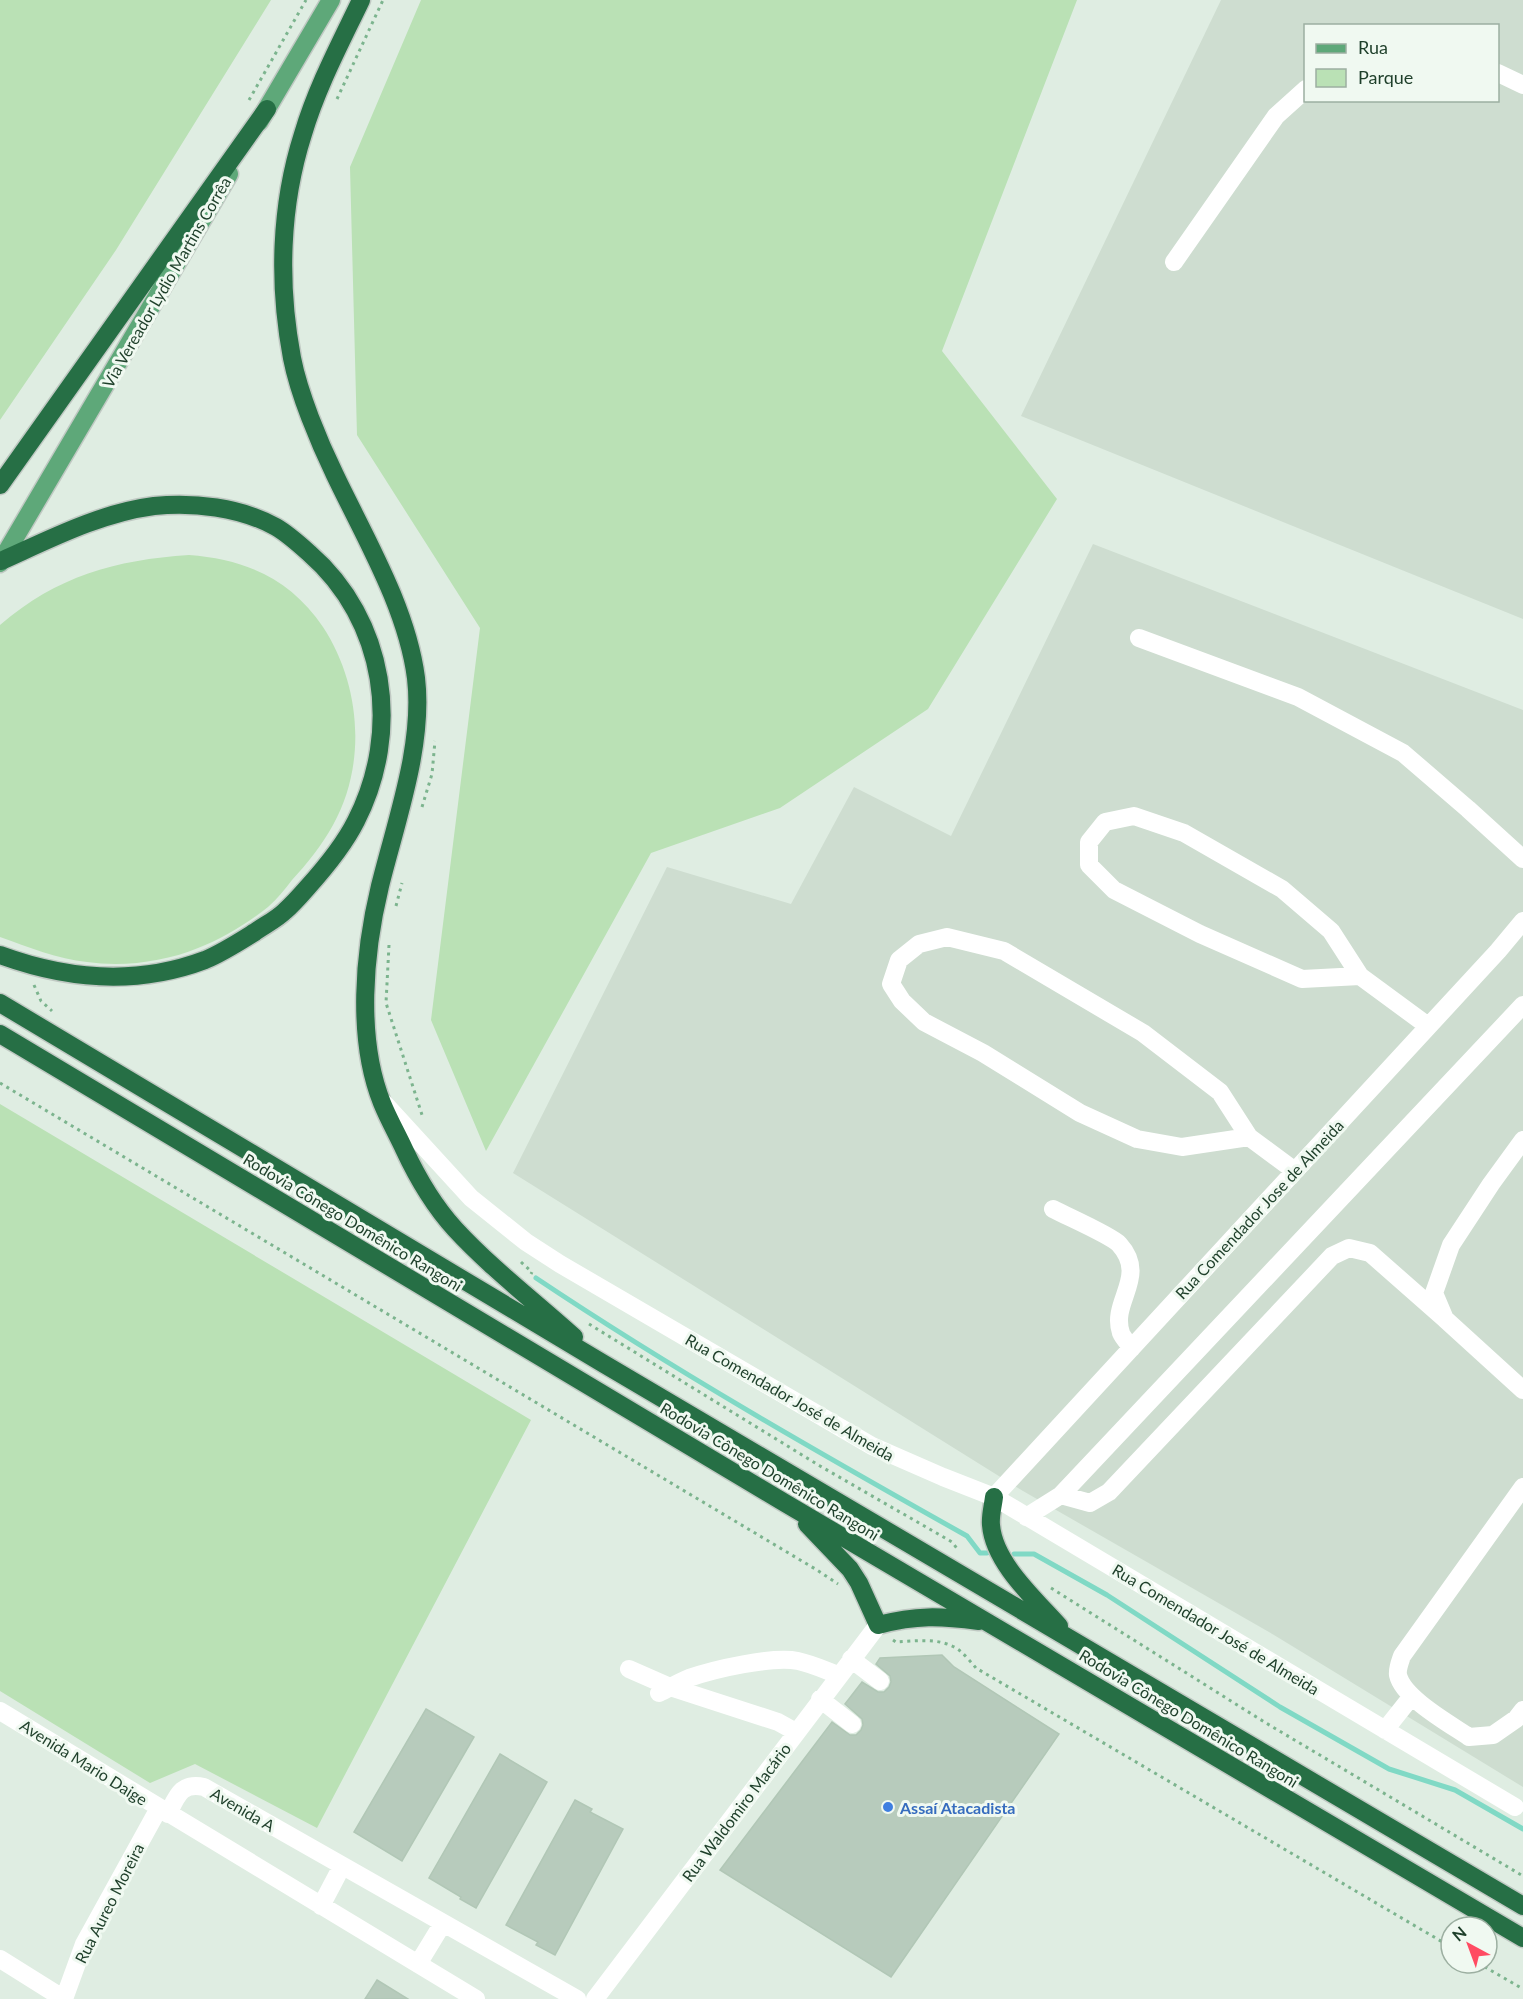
<svg xmlns="http://www.w3.org/2000/svg" width="1523" height="1999" font-family="Lato,sans-serif">
	<style>
		.built { fill: #ceddd0; fill-rule: evenodd }
		.green { fill: #bae1b5 }
		.lines { fill: none; stroke-linecap: round; stroke-linejoin: round }
		.stream { stroke: #80d9c5; stroke-width: 5 }
		.building { fill: #b7cbbc; stroke: #b1c7b6; stroke-width: 1.5 }
		.major-casing { stroke: #c0c9c3; stroke-width: 21 }
		.highway-casing { stroke: #c0c9c3; stroke-width: 21 }
		.path { stroke: #7cb48e; stroke-width: 3; stroke-dasharray: 3 4.5; stroke-linecap: butt }
		.minor { stroke: #fff; stroke-width: 18 }
		.major { stroke: #5ea879; stroke-width: 18 }
		.highway { stroke: #266f45; stroke-width: 18 }
		.shop-dot { fill: #3f7fe0; stroke: #f0f9f1; stroke-width: 2 }
		.labels { text-anchor: middle; dominant-baseline: central; stroke-width: 6; stroke-linejoin: round; paint-order: stroke }
		.street-label { font-size: 16px; fill: #1e3f2a; stroke: #f0f9f1 }
		.shop-label { font-size: 16px; font-weight: bold; fill: #366cbe; stroke: #f0f9f1; text-anchor: start }
	</style>
	<rect width="100%" height="100%" fill="#dfede2"/>
	<!-- built -->
	<path class="built" d="M1221,0H1523V619L1021,416ZM1306,26H1498V100H1306Z
		M1093,544L1523,710V1787L1274,1635L1023,1491L513,1173L667,867L791,904L854,787L951,836Z"/>
	<!-- green -->
	<path class="green" d="M0,0H271L116,250L0,420Z
		M421,0H1077L942,351L1057,499L928,709L780,808L651,853L486,1151L431,1020L480,628L357,435L350,167Z
		M189,555C245,559 291,579 323,627C361,685 367,764 333,825C322,845 307,864 292,880C285,889 277,899 268,907C248,923 222,939 198,948C164,962 124,967 87,962C58,959 28,947 0,937V625C57,576 115,560 189,555Z
		M0,1104L531,1420L317,1828L195,1764L150,1783L0,1691Z"/>
	<g class="lines">
		<!-- stream -->
		<path class="stream" d="M536,1278C675,1371 821,1454 967,1536L980,1553H987
			M1014,1554H1034L1107,1595L1280,1707L1389,1769L1455,1790L1523,1829"/>
	</g>
	<!-- building -->
	<path class="building" d="M942,1655L954,1667L1059,1734L891,1977L720,1870L832,1722L850,1735H856L861,1730L863,1725L862,1719L845,1704L862,1682L878,1692H884L889,1687L891,1682L890,1676L876,1664L880,1658Z
		M426,1709L474,1737L402,1861L354,1832Z
		M500,1754L547,1782L476,1908L460,1899L461,1897L429,1878Z
		M575,1800L592,1809L590,1812L623,1829L555,1955L536,1945L538,1942L506,1925Z
		M377,1980L408,1999H365Z"/>
	<g class="lines">
		<!-- major casing -->
		<g class="major-casing">
			<path id="major" d="M259,122L331,0
				M0,563L229,174"/>
		</g>
		<!-- highway casing -->
		<g class="highway-casing">
			<path id="highway" d="M361,0C340,44 317,87 303,134C280,206 278,284 292,358C299,394 319,442 335,475C365,538 407,608 416,678C424,745 396,821 380,886C364,952 356,1038 382,1103C388,1118 397,1134 404,1149C417,1177 434,1206 455,1229C491,1268 534,1301 574,1337
				M0,485L267,109
				M0,955C68,980 136,986 205,960C222,953 239,942 255,932C265,925 277,919 285,911C293,904 300,896 307,888C325,868 344,845 356,821C402,731 386,620 309,553C299,544 288,534 276,527C240,507 193,502 154,506C100,513 50,539 1,561
				M0,1003L604,1364L1523,1906
				M0,1034L785,1503L1523,1938
				M994,1497C993,1506 990,1516 991,1525C994,1563 1035,1599 1059,1626
				M807,1524L850,1569L859,1583L878,1625C917,1615 940,1616 979,1621"/>
		</g>
		<!-- path -->
		<path class="path" d="M337,99L383,0
			M249,100L306,0
			M422,807L432,774L435,741
			M396,906L402,883
			M389,945L386,1003L423,1118
			M34,985L41,1001L52,1011
			M0,1083L817,1570L838,1584
			M521,1262L532,1272L531,1274
			M589,1324L820,1466L952,1542L959,1551
			M1051,1588L1266,1723L1523,1876
			M893,1640L896,1642C916,1641 941,1637 959,1650C965,1655 971,1662 976,1668L1451,1947
			M1478,1963L1523,1989"/>
		<!-- minor -->
		<path class="minor" d="M1498,73L1523,85
			M1174,262L1276,116L1306,89
			M1139,638L1298,697L1403,753L1468,809L1523,859
			M1360,976L1302,979L1200,934L1114,890L1089,865V842L1105,822L1134,816L1184,833L1282,889L1331,931L1360,976L1428,1026
			M384,1103L471,1198L526,1242L560,1264L872,1446L943,1477L994,1497L1515,1807
			M1249,1137L1182,1147L1137,1139L1080,1113L983,1053L924,1022L902,1001L891,984L899,960L919,944L947,937L1004,951L1143,1033L1220,1092L1249,1137L1295,1171
			M1523,1140L1491,1184L1451,1245L1434,1293L1445,1319L1523,1390
			M1053,1209C1066,1216 1110,1235 1119,1244C1149,1277 1110,1301 1121,1333C1123,1338 1128,1343 1132,1348
			M1523,1487L1402,1656C1400,1662 1397,1669 1398,1675C1403,1698 1450,1724 1469,1737L1493,1735L1516,1719L1523,1710
			M1061,1495L1090,1503L1109,1492L1332,1256L1349,1248L1370,1253L1445,1319
			M994,1497L1498,951L1523,921
			M1026,1517L1061,1495L1523,1005
			M851,1659L880,1681
			M629,1669L670,1687L778,1722L796,1732
			M659,1693C669,1688 679,1682 689,1678C715,1669 772,1656 798,1661C812,1664 825,1670 838,1675
			M820,1699L852,1724
			M0,1711L476,1999
			M1385,1730L1412,1696
			M168,1814C177,1796 181,1782 204,1787L577,1999
			M321,1906L342,1866
			M0,1959L64,1999L84,1944L159,1808
			M418,1964L443,1923
			M595,1999L878,1625"/>
		<!-- major -->
		<use href="#major" class="major"/>
		<!-- highway -->
		<use href="#highway" class="highway"/>
	</g>
	<!-- markers -->
	<circle class="shop-dot" cx="888" cy="1807" r="6"/>
	<g class="labels">
		<!-- street labels -->
		<g class="street-label">
			<text transform="translate(166 282) rotate(-60)">Via Vereador Lydio Martins Corrêa</text>
			<text transform="translate(1259 1209) rotate(-47)">Rua Comendador Jose de Almeida</text>
			<text transform="translate(353 1222) rotate(31)">Rodovia Cônego Domênico Rangoni</text>
			<text transform="translate(790 1397) rotate(30)">Rua Comendador José de Almeida</text>
			<text transform="translate(770 1471) rotate(31)">Rodovia Cônego Domênico Rangoni</text>
			<text transform="translate(1216 1629) rotate(31)">Rua Comendador José de Almeida</text>
			<text transform="translate(1189 1718) rotate(31)">Rodovia Cônego Domênico Rangoni</text>
			<text transform="translate(84 1762) rotate(32)">Avenida Mario Daige</text>
			<text transform="translate(243 1809) rotate(30)">Avenida A</text>
			<text transform="translate(736 1812) rotate(-53)">Rua Waldomiro Macário</text>
			<text transform="translate(109 1903) rotate(-63)">Rua Aureo Moreira</text>
		</g>
		<!-- shop labels -->
		<g class="shop-label">
			<text x="900" y="1807">Assaí Atacadista</text>
		</g>
	</g>
	<!-- legend -->
	<rect x="1304" y="24" width="195" height="78" fill="#f0f9f1" stroke="#9cafa1" stroke-width="1.5"/>
	<rect x="1316" y="44" width="30" height="9" fill="#5ea879" stroke="#9cafa1" stroke-width="1.5"/>
	<text x="1358" y="54" font-size="18" fill="#1e3f2a">Rua</text>
	<rect x="1316" y="69" width="30" height="18" fill="#bae1b5" stroke="#9cafa1" stroke-width="1.5"/>
	<text x="1358" y="84" font-size="18" fill="#1e3f2a">Parque</text>
	<!-- north arrow -->
	<g transform="translate(1469 1945) rotate(319)"><circle r="28" fill="#f0f9f1" stroke="#9cafa1" stroke-width="1.5"/>
	<path d="M0-4.5L10 22L0 15L-10 22Z" fill="#ff4b62"/>
	<text y="-9" font-size="16" font-weight="bold" text-anchor="middle" fill="#1e3f2a">N</text>
	</g>
</svg>
